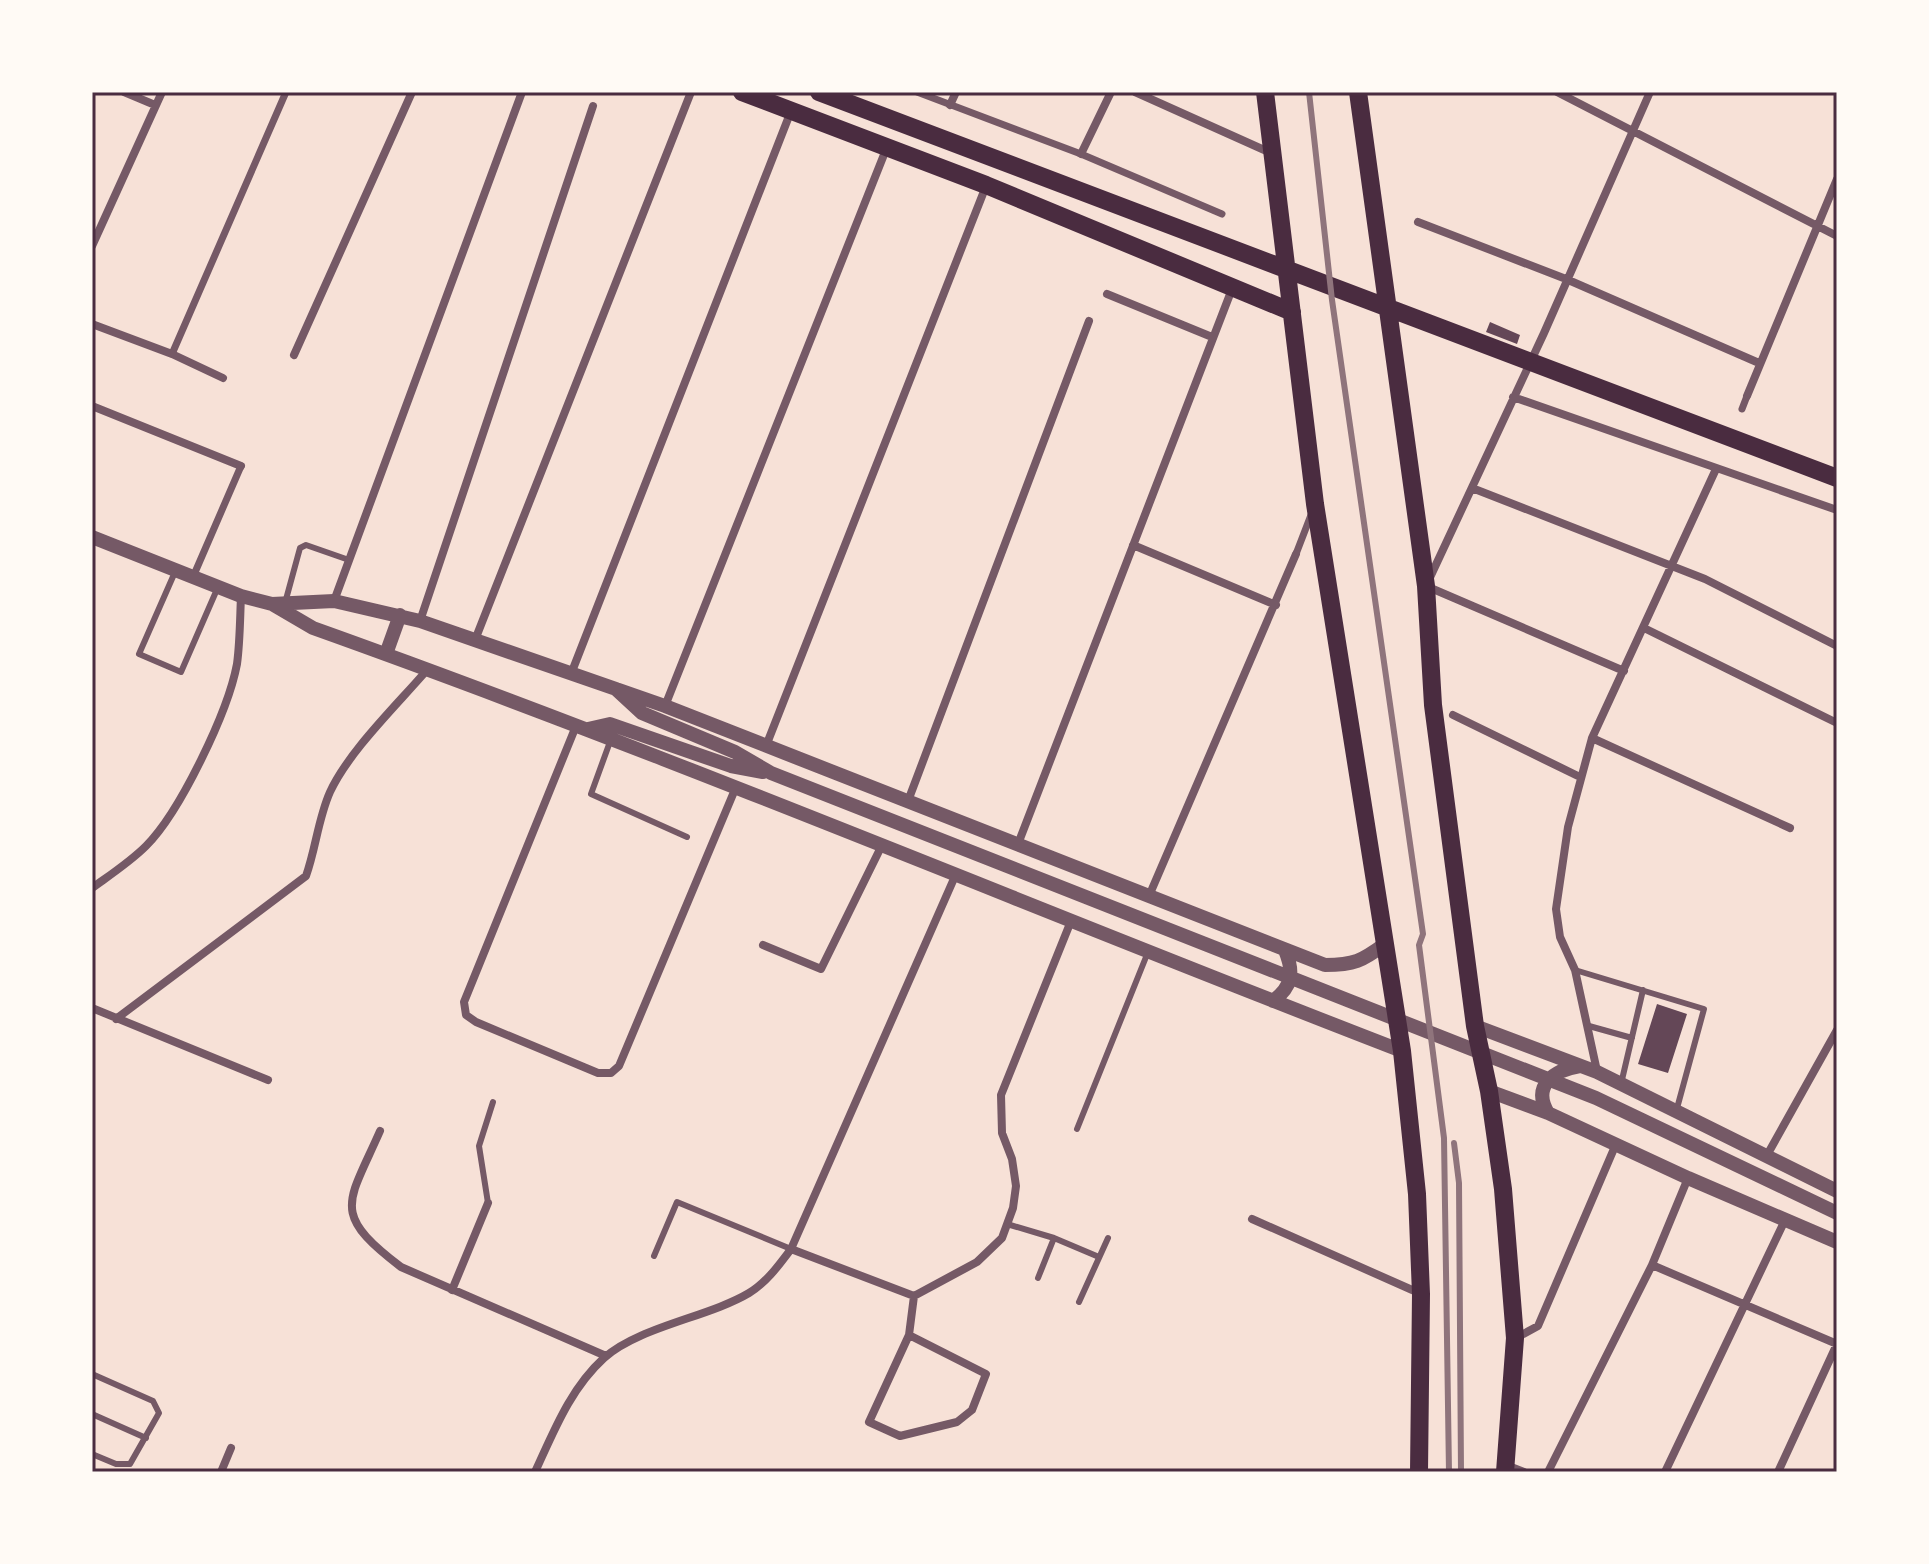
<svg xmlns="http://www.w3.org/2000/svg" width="1929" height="1564" font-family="'Titillium Web',sans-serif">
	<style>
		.building { fill: #644757 }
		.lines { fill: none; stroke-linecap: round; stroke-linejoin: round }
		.service { stroke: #755966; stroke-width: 6 }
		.pedestrian { stroke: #755966; stroke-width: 7 }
		.minor { stroke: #755966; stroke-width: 8 }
		.tertiary { stroke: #755966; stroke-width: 14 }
		.primary { stroke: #4a2c40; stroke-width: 18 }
		.rail { stroke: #8f747c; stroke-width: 6 }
		.neatline { fill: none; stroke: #4a2c40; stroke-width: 3 }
	</style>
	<rect width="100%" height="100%" fill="#f7e1d7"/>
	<!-- building -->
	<path class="building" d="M1490,322L1520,335L1517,344L1486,332Z
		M1657,1004L1687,1014L1668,1073L1638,1064Z"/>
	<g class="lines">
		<!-- service -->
		<path class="service" d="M175,572L139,654L181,672L218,587
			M285,603L300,548L306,545L349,560
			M611,739L591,794L687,837
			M1575,970L1704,1009L1676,1112
			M1589,1026L1632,1038
			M1621,1084L1643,990
			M1077,1129L1148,952
			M488,1203L479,1146L493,1102
			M1007,1224L1054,1238L1099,1257
			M654,1256L677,1202L791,1249
			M1038,1278L1054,1238
			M1079,1302L1108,1238
			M92,1374L153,1401L159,1413L130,1464H116L92,1454
			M92,1414L146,1438"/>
		<!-- pedestrian -->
		<path class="pedestrian" d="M917,92L1081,154L1222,214
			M172,354L286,92
			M1742,409L1747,396
			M1296,554L1311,515
			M193,577L241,466"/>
		<!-- minor -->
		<path class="minor" d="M124,92L155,105
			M1135,92L1271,153
			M1557,92L1837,236
			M950,105L956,92
			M1081,154L1111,92
			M1418,222L1566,279L1759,363
			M92,246L162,92
			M1107,294L1212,337
			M92,324L172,354L223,378
			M294,355L412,92
			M1747,396L1837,179
			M1513,397L1837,510
			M92,406L241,466
			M1472,488L1705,579L1837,646
			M1133,545L1276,605
			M334,601L522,92
			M420,621L593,106
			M1644,628L1837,723
			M475,640L691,92
			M1624,671L1426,586L1544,333L1650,92
			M571,674L791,111
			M665,706L887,147
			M1453,715L1580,777
			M576,726L464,1002L466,1015L476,1022L598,1073H611L619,1066L736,787
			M1592,738L1790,828
			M766,746L986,186
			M908,801L1089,321
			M1018,844L1232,289
			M92,888C110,875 130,862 146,846C180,812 228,712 237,664C240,642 240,618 241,596
			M1149,896L1296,554
			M763,945L821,969L882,845
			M92,1008L268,1080
			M116,1019L306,876C316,848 318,819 330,792C349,751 397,705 427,670
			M1597,1071L1575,970L1560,937L1556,909L1568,827L1592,738L1716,469
			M380,1131C348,1204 330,1213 401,1267L606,1356
			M1766,1157L1837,1030
			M1252,1219L1419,1293
			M791,1249L914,1296L977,1262L1002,1238L1013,1208L1016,1186L1012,1159L1002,1133L1001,1095L1071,921
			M1652,1265L1837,1344
			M452,1290L488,1203
			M909,1335L986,1374L972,1410L957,1422L900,1436L869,1422L909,1335L914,1296
			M1516,1338L1538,1326L1616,1144
			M1506,1465L1524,1472
			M221,1472L231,1448
			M535,1472C554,1431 570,1389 604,1358C638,1327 709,1317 749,1293C766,1283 779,1265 791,1249L956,874
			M1548,1472L1652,1265L1688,1178
			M1665,1472L1785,1220
			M1778,1472L1837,1344"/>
		<!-- tertiary -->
		<path class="tertiary" d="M92,537L241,596L272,604L313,628C680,759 1039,911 1402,1051
			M272,604L334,601L420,621L665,706L1325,965C1354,965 1362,961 1385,944
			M386,654L400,615
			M616,689L642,713L735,752L771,773L1596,1098L1837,1213
			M588,729L610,724L731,766L763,772
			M1273,1001C1293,986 1294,972 1285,950
			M1475,1026L1597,1072L1837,1191
			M1489,1091L1548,1113L1688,1178L1837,1242
			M1548,1113C1531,1085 1555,1070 1580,1066"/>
		<!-- primary -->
		<path class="primary" d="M742,92L986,185L1292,312
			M819,92L1837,478
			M1265,92L1315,504L1402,1051L1417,1194L1421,1294L1419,1472
			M1358,92L1426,586L1433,705L1475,1026L1489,1091L1503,1189L1515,1338L1505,1472"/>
		<!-- rail -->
		<path class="rail" d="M1309,92L1332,300L1423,934L1419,945L1444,1138L1449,1472
			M1454,1143L1459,1183L1461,1472"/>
	</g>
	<!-- border -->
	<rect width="1929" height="1564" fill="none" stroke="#fffaf5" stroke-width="188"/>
	<rect x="94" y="94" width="1741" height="1376" class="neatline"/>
</svg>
